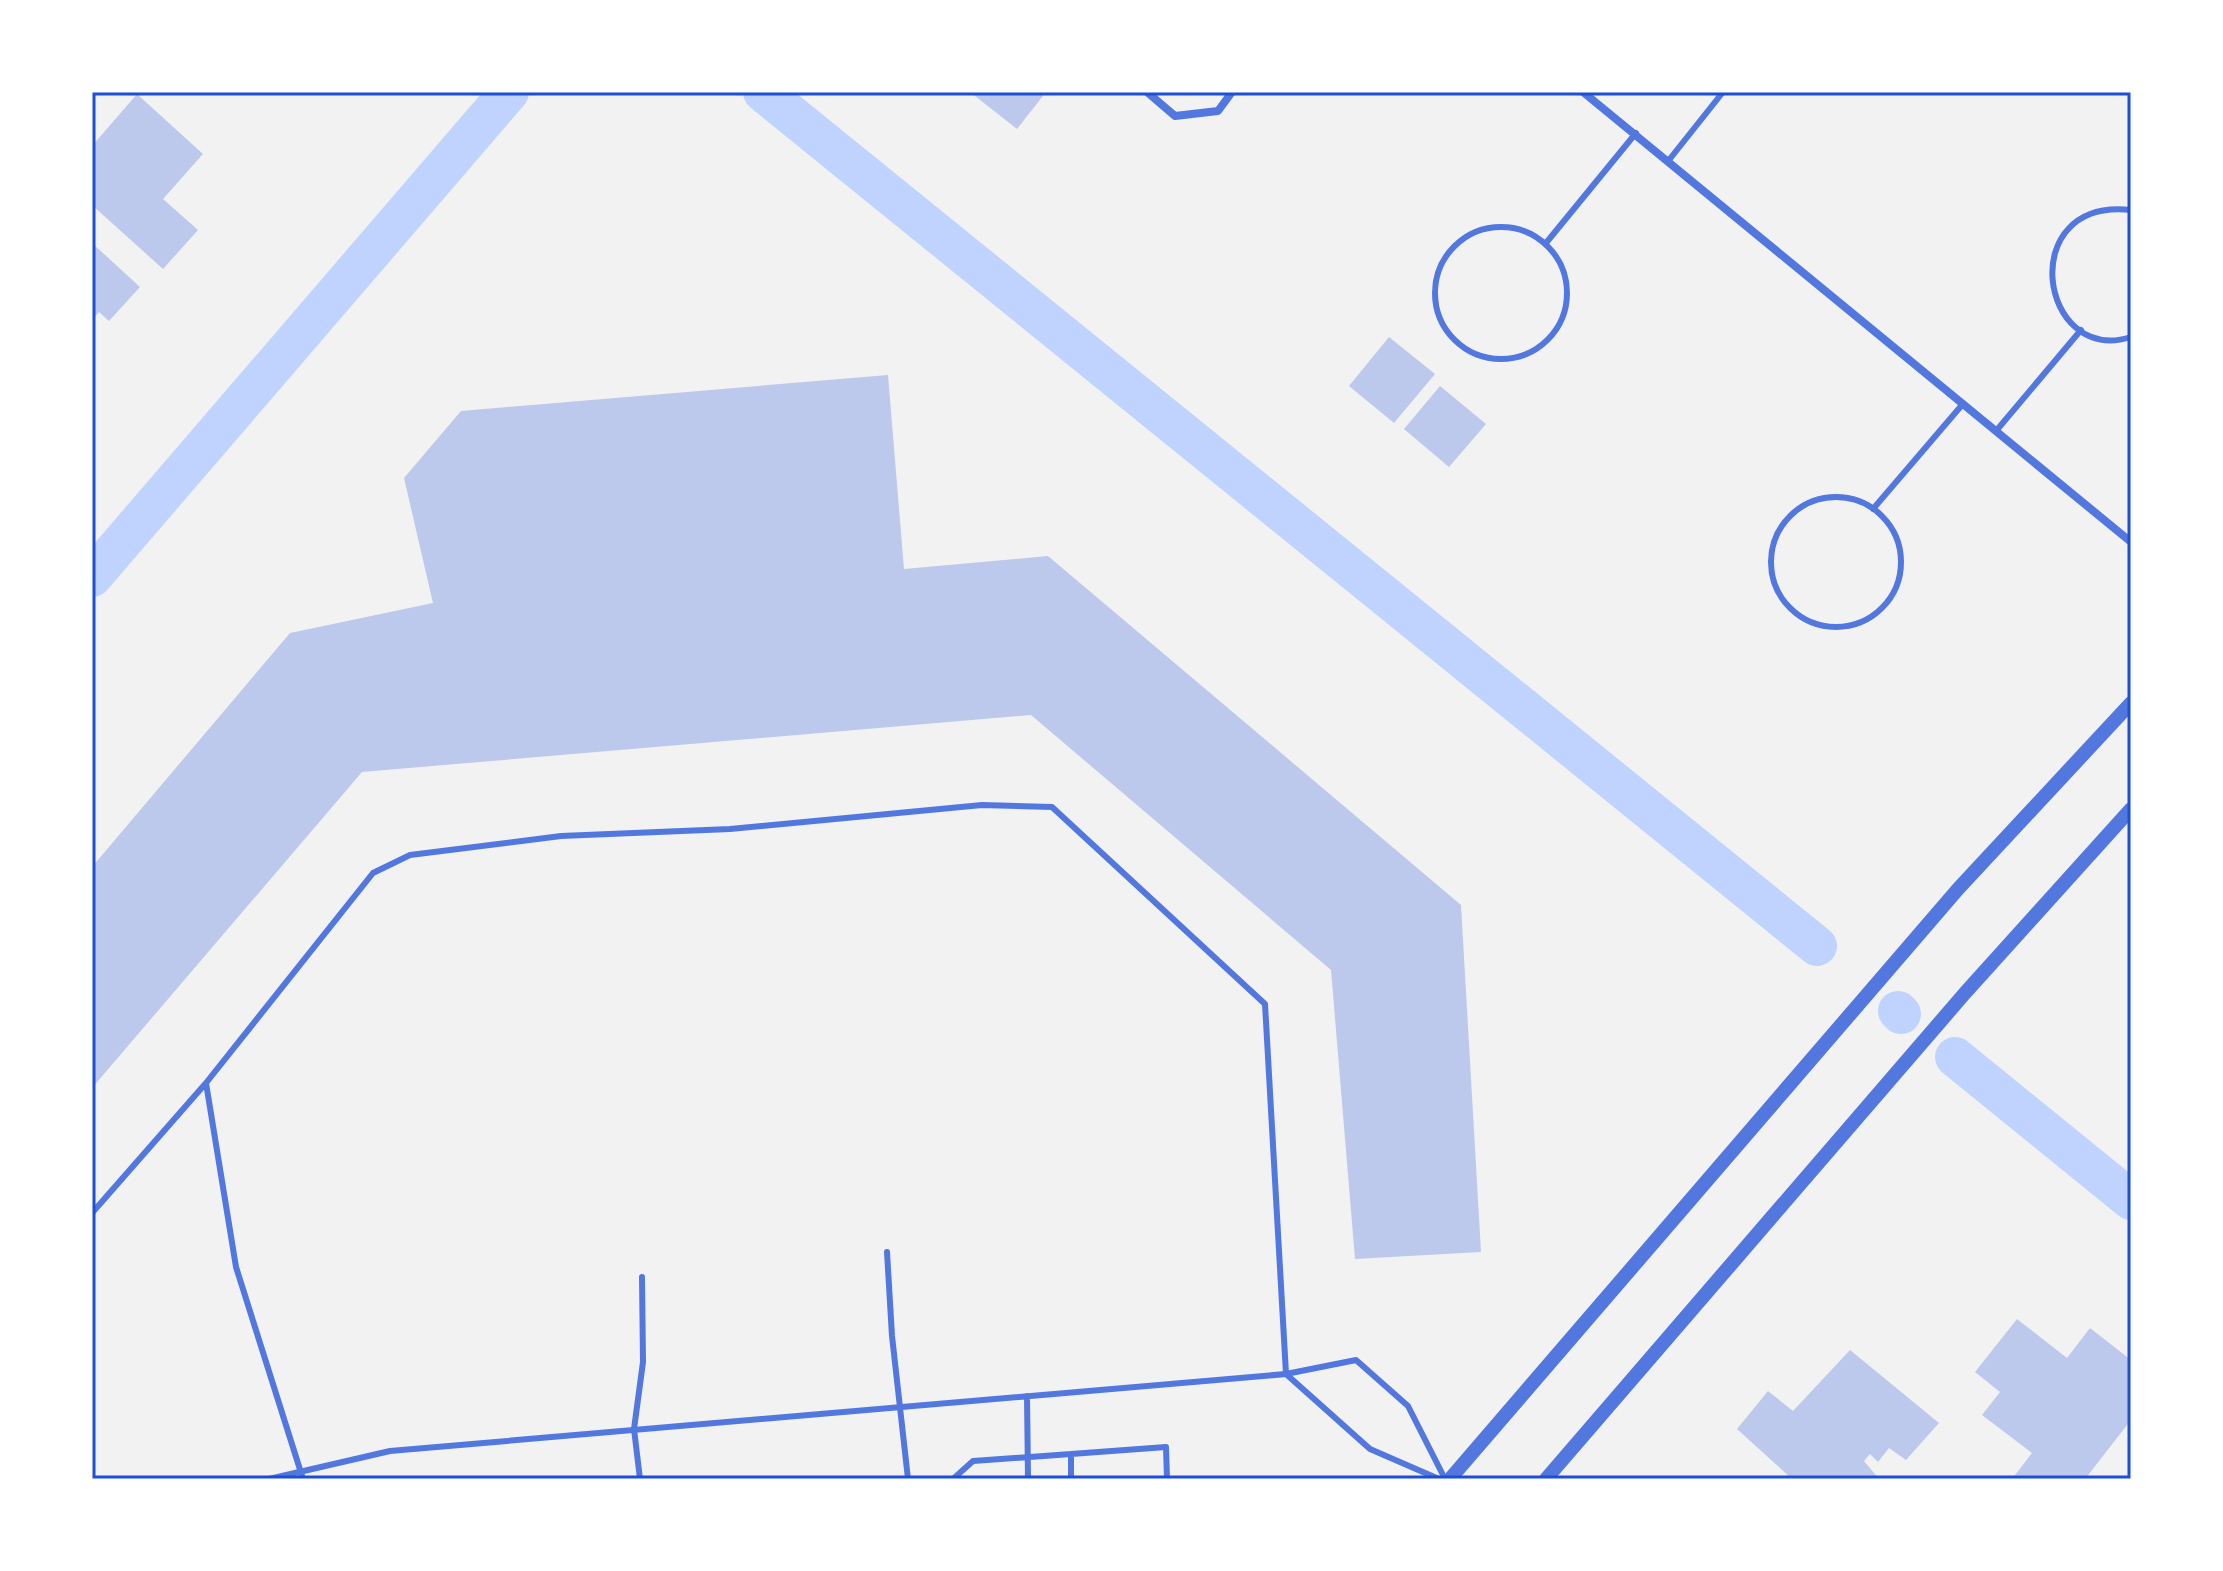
<svg xmlns="http://www.w3.org/2000/svg" width="2223" height="1571" font-family="'Varela Round',sans-serif">
	<style>
		.lines { fill: none; stroke-linecap: round; stroke-linejoin: round }
		.canal { stroke: #bfd3fe; stroke-width: 40 }
		.building { fill: #bdc9ec }
		.service { stroke: #5277de; stroke-width: 6 }
		.minor { stroke: #5277de; stroke-width: 8 }
		.tertiary { stroke: #5277de; stroke-width: 14 }
		.neatline { fill: none; stroke: #1d4ed8; stroke-width: 3 }
	</style>
	<rect width="100%" height="100%" fill="#f2f2f2"/>
	<g class="lines">
		<!-- canal -->
		<path class="canal" d="M763,92L1817,946
			M92,577L509,92
			M1898,1011L1901,1014
			M1955,1057L2131,1200"/>
	</g>
	<!-- building -->
	<path class="building" d="M970,92H1046L1017,129Z
		M137,94L203,154L163,199L198,230L163,269L92,205V146Z
		M92,243L140,287L109,321L99,312L92,320Z
		M1389,337L1435,374L1394,423L1349,386Z
		M888,375L904,569L1048,556L1461,905L1481,1252L1355,1259L1331,970L1031,715L362,772L92,1088V867L290,633L433,603L404,478L461,411Z
		M1440,386L1486,424L1449,467L1404,429Z
		M2017,1319L2067,1358L2090,1328L2131,1360V1420L2085,1479H2012L2032,1453L1982,1415L2000,1392L1975,1372Z
		M1850,1350L1939,1423L1906,1460L1889,1448L1878,1462L1870,1454L1864,1461L1879,1479H1792L1737,1429L1768,1391L1793,1411Z"/>
	<g class="lines">
		<!-- service -->
		<path class="service" d="M1669,160L1723,92
			M2131,210C2014,197 2039,366 2131,337
			M1435 293a66 66 0 1 1 132 0a66 66 0 1 1-132 0Z
			M1546,243L1636,133
			M1996,431L2081,330
			M1771 562a65 65 0 1 1 130 0a65 65 0 1 1-130 0Z
			M1873,509L1962,405
			M92,1213L206,1083
			M887,1252L892,1336L908,1479
			M1027,1396L1028,1479
			M1071,1454L1166,1447L1167,1479
			M269,1479L390,1451L1286,1374L1356,1360L1408,1406L1445,1479
			M303,1479L236,1267L206,1083L373,873L410,855L561,836L730,829L982,805L1052,807L1265,1004L1286,1374L1370,1449L1439,1479
			M640,1479L634,1429L643,1362L642,1277
			M953,1479L973,1461L1071,1454V1479"/>
		<!-- minor -->
		<path class="minor" d="M1147,92L1175,116L1218,111L1232,92
			M1583,92L2131,542"/>
		<!-- tertiary -->
		<path class="tertiary" d="M1450,1479L1958,889L2131,703
			M1546,1479L1965,993L2131,809"/>
	</g>
	<!-- border -->
	<rect width="2223" height="1571" fill="none" stroke="#ffffff" stroke-width="188"/>
	<rect x="94" y="94" width="2035" height="1383" class="neatline"/>
</svg>
